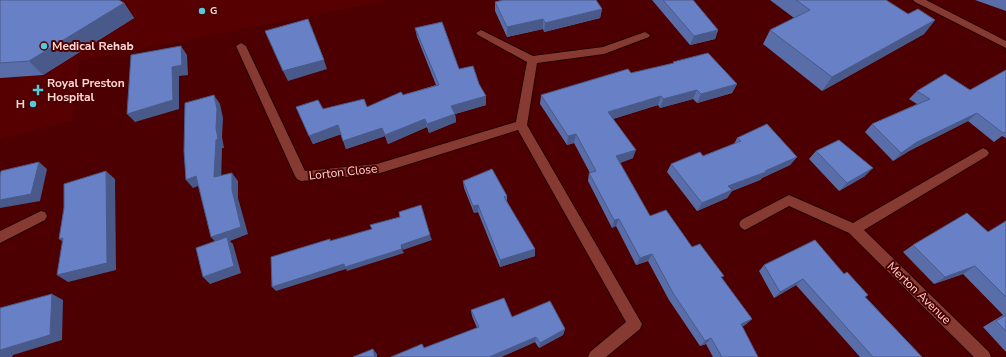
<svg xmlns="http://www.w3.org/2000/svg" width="1006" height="357" font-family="'Nunito Sans',sans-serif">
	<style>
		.built { fill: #560001 }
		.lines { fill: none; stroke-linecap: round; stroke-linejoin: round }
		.minor-casing { stroke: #230001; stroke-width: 2 }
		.minor { fill: #873a32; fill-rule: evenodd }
		.wall { fill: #596ea9 }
		.shaded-wall { fill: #495a8a }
		.building { fill: #6880c5; stroke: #495a8a }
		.poi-dot { fill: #53cbdb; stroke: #4c0001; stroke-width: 1.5 }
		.labels { text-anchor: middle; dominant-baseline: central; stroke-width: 4; stroke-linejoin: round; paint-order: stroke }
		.far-poi-label { font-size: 10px; font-weight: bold; fill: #fed8d3; stroke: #4c0001; text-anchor: start }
		.poi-label { font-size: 12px; font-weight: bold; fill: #fed8d3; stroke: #4c0001; text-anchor: start }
		.street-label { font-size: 12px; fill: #fed8d3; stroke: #4c0001 }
	</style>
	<rect width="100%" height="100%" fill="#4c0001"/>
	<!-- built -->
	<path class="built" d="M0,0H390L79,61L74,120L0,139Z"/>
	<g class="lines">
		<!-- minor casing -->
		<g class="minor-casing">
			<path id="minor" d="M913,0H926L1006,41V48L915,2Z
				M481,30L533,56L603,47L645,32L650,35L649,37L604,54L537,63L527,125L642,324L640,329L606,357H588L590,352L626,322L518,130L377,174L301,181L297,179L295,176L236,46L241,43L246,46L305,171L377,164L516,122L527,62L478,35L476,33Z
				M983,148L987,150L989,153L987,156L864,230L989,352L991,357H974L849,233L789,206L745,230L741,228L739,224L741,220L789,195L853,223Z
				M41,211L45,212L47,216L45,220L0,243V231Z"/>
		</g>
		<!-- minor -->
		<use href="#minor" class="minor"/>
	</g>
	<!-- wall -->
	<path class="wall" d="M0,0L124,3L134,18L43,75L0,78Z
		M652,0H693L718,30L715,39L690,45Z
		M770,0H886L908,14L935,20L924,34L822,91L763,44L770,30L794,18Z
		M975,0H1006V11Z
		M495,2L602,9L600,18L544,32L543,29L507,37L495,11Z
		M415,28L459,69L486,105L455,114L456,122L429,133L427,127L388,144L385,136L346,149L341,134L313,144L296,107L323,109L367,107L403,95L436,85L417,37Z
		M673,62L737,84L732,93L697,103L693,99L660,108L658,105L613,119L633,158L620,163L650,216L692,247L722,278L752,319L745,325L742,326L758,357H713L706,344L700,346L669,300L648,261L636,265L616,226L612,228L588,181L589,173H590L574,143L567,145L540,104L541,95L673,64Z
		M1006,70V138L1002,136L994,142L968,121L909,151L893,161L865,132L872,124L917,104L909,99L917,91L970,90Z
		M737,138L797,157L790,165L762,178L760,180L732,191L727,198L697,211L667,172L671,164L703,156L734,144Z
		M816,151L865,176L839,191L809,159Z
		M463,181L507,196V201L535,256L500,267L478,212L474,213L464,188Z
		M1006,221V352L983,327L1003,315L963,274L934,284L903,252L913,245L988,232Z
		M764,265L844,274L922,357H860L796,285L774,298L759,271Z
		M471,310L512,317L565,329L563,335L539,348L535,342L501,357H391L424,348L477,328L472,316Z"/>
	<!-- shaded-wall -->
	<path class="shaded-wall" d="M124,3L134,18L43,75L29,61Z
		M602,9L600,18L544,32L545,23Z
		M543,19V29L507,37V27Z
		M935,20L924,34L822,91L832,77Z
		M718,30L715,39L690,45L694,36Z
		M181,46L187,55L188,75L179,76V109L135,122L127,114L172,67Z
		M324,60L327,69L288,81L283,71Z
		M737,84L732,93L697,103L701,94Z
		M697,90L693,99L660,108L663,99Z
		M214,95L220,104L223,118L222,137L224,148H222L221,185L214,177L216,128Z
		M486,96V105L455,114L456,122L429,133L427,124L451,106Z
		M661,96L658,105L606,121L608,112Z
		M977,113L968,121L909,151L893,161L901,153L917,142Z
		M425,119L427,127L388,144L385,135Z
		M338,125L342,134L313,144L309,136Z
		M382,128L385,136L346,149L343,141Z
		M576,134L574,143L567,145L568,136Z
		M636,150L633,158L614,165L616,156Z
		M797,157L790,165L762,178L760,180L732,191L727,198L697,211L702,203L728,186Z
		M39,162L47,169L40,201L0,208V200Z
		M873,168L865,176L839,191L847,183Z
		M106,171L115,179L116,270L68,282L57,275Z
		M232,173L238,181V198L248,234L230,241L233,244L241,273L210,284L203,277L218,245L211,237L232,190Z
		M196,176L203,184L193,188L186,180Z
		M478,205V212L474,213L473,206Z
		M619,219L616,226L612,228L614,220Z
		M430,235L432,240L403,250L401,245Z
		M63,238L69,246L59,239Z
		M402,249L404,253L347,271L346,269L276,291L272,287L344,264Z
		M535,249V256L500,267V260Z
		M652,254L648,261L636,265L640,258Z
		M975,266L963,274L934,284L945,277Z
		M803,279L796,285L774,298L780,292Z
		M52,294L63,300L62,340L13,355L12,357H0V350Z
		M752,319L745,325L735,330L741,324Z
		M565,329L563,335L539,348L540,343Z
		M536,337L535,342L501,357H489Z
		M711,338L706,344L700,346L705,341Z
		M373,349L377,354V357H375Z"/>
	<!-- building -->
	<path class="building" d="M0,0H119L124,3L29,61L0,63Z
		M503,0H596L602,9L545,23L543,19L507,27L495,2Z
		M663,0H693L718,30L694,36Z
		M796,0H886L908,14L918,9L935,20L832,77L770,30L810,10Z
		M308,19L324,60L283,71L265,31Z
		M442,22L459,69L473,66L479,84L486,96L451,106L455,114L427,124L425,119L385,135L382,128L343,141L338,125L309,136L296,107L318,100L323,109L364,99L367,107L401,92L403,95L439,85L415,28Z
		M181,46L182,65L172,67L173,100L127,114L131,55Z
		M708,53L737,84L701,94L697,90L663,99L661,96L608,112L636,150L616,156L650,216L666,210L692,247L700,244L724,276L721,277L752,319L741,324L758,357H722L711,338L705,341L673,293L652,254L640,258L619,219L614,220L589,173L596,171L576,134L568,136L541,95L628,69L631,73L674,63L673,62Z
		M1006,70V132L1003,133L977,113L917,142L901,153L872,124L930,99L917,91L945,74L970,90Z
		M214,95L217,109L216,128L218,139L216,140L214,177L232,173V190L241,227L211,237L196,176L186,180L184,151L185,103Z
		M767,124L797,157L765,171L766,172L728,186L732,190L702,203L671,164L700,152L703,156L741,141L737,138Z
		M839,140L873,168L847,183L816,151Z
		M39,162L31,194L0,200V176L1,171Z
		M492,169L507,196L504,197L535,249L500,260L478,205L473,206L463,181Z
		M106,171L107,263L57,275L63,238L59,239L64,208V184Z
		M421,205L430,235L401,245L402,249L345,267L344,264L272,287L271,257L330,239V241L372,229L370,225L400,217L399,212Z
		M967,213L988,232L1006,221V297L975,266L945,277L913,245Z
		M227,237L234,266L203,277L196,248Z
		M815,240L844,274L847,272L868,295L865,297L922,357H873L803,279L780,292L764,265Z
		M52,294L50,335L0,350V308Z
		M504,298L512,317L550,301L565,329L540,343L536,337L489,357H391L422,344L424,348L479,327L471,310Z
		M1006,315V331L996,321Z
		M373,349L375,357H353Z"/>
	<!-- markers -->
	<g class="poi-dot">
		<circle cx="202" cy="11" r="4"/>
		<circle cx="44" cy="46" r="4"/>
		<path d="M36 84h4v4h4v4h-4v4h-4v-4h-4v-4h4z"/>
		<circle cx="33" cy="104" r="4"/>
	</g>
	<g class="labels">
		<!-- far-poi labels -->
		<g class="far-poi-label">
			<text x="210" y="11">G</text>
		</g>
		<!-- poi labels -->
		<g class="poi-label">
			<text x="52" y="46">Medical Rehab</text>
			<text x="47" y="83">Royal Preston<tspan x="47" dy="14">Hospital</tspan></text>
			<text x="25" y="104" text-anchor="end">H</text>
		</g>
		<!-- street labels -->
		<g class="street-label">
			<text transform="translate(343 172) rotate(-6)">Lorton Close</text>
			<text transform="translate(919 293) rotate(44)">Merton Avenue</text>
		</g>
	</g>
</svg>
